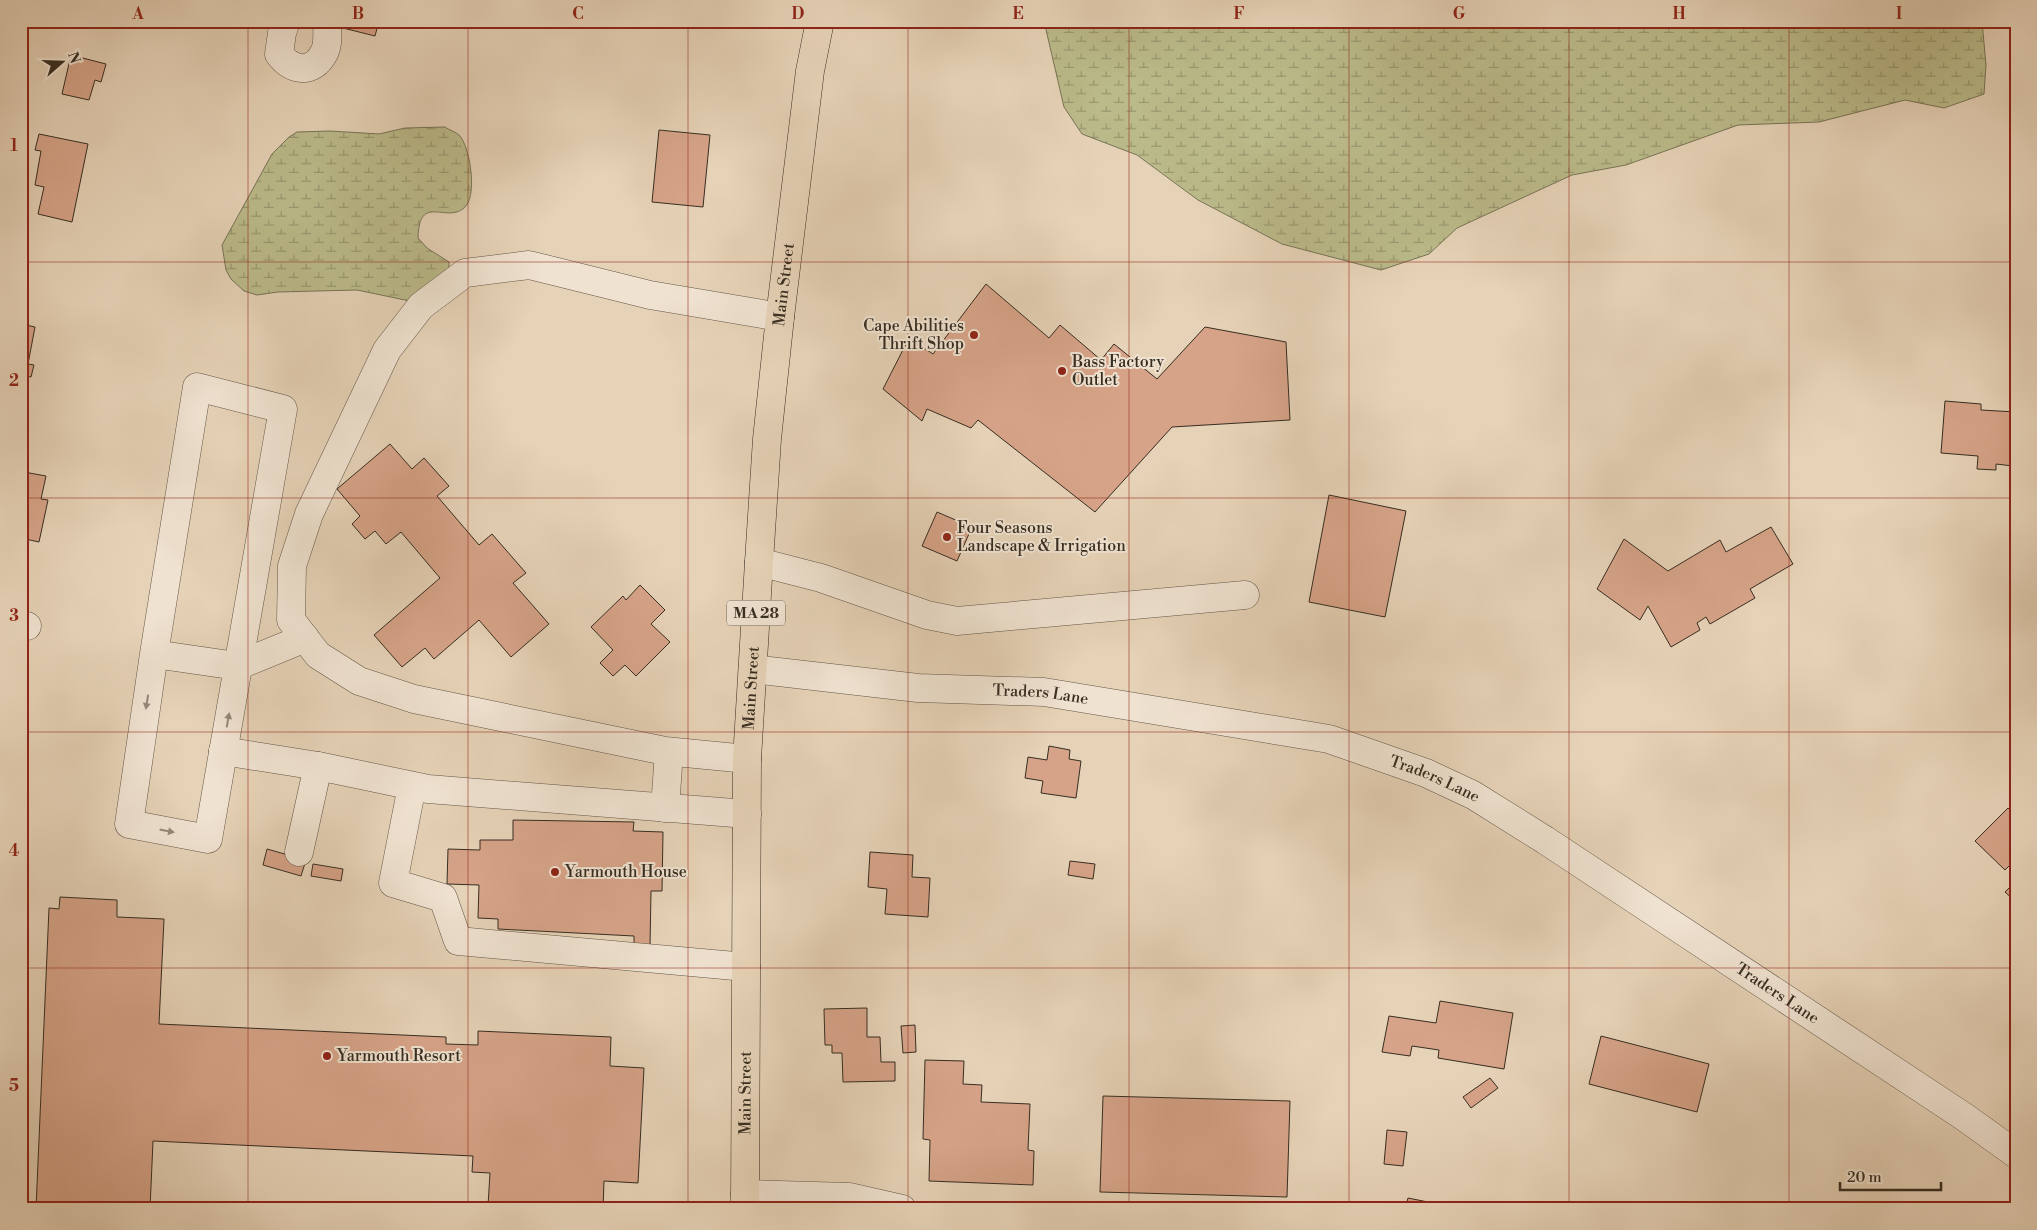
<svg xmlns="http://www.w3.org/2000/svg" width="2037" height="1230" font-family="'Libre Bodoni',serif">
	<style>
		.wetland { fill: url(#wetland-marsh); stroke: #787456 }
		.building { fill: #d6a388; stroke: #362d21 }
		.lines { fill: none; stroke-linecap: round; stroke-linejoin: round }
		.minor-casing { stroke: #625646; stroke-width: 29 }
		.major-casing { stroke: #362d21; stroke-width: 29 }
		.minor { stroke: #efe2d0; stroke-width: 28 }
		.major { stroke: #e6d2b7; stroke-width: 28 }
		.oneway { fill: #928878 }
		.grid { fill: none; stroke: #8f2418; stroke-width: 1; stroke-opacity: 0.55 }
		.poi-dot { fill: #8f2418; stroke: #efe2d0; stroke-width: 2 }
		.labels { text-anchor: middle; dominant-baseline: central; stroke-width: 4; stroke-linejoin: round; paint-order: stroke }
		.shield { fill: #efe2d0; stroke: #6e6356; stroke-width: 1 }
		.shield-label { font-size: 15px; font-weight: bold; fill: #362d21 }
		.street-label { font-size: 16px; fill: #362d21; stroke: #efe2d0 }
		.poi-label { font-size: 16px; fill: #362d21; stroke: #efe2d0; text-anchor: start }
		.neatline { fill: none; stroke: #8f2418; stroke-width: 2 }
		.grid-label { font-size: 16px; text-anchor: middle; font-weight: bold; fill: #8f2418 }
	</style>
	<defs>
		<pattern id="wetland-marsh" width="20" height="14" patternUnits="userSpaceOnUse" patternTransform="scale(1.25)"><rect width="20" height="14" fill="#bbba8a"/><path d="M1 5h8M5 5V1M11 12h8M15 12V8" fill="none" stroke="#999870"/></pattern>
	</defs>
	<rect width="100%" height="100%" fill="#e6d2b7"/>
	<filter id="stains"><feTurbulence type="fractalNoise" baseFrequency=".004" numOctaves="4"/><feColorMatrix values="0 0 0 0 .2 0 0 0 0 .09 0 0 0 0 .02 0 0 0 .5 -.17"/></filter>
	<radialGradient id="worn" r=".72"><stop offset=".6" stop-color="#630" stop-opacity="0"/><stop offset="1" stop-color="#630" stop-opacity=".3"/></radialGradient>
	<!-- wetland -->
	<path class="wetland" d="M1044,21H1982L1986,65L1984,94L1944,108L1905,100L1819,122L1738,125L1626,165L1572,175L1457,228L1429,254L1381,270L1282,244L1198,200L1137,155L1082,134L1064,107Z
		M445,127C449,130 456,132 459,135C470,146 477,193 466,206C448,226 419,191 418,238L427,248L449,262V270L410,301L357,290L278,292L257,295L244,291L231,279L226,270L222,245L272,154L289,137L297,132L330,131L379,134L405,128Z"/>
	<!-- building -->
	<path class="building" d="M345,21H379L375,36L343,28Z
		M71,55L106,64L101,82L95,80L89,100L62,94Z
		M659,130L710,135L703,207L652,202Z
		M39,134L88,144L72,222L38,214L44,187L35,185L41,151L35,150Z
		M986,284L1049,338L1060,325L1101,360L1114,344L1157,379L1205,327L1286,342L1290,420L1172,427L1095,512L978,420L971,428L927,409L922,421L883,389L909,338L933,354Z
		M21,324L35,327L28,364L34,365L31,377L21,375Z
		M1945,401L1981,404V410L2016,412V405V458H2013V466L1996,464V470L1977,469L1978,456L1941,453Z
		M390,444L412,469L424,458L449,486L437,496L479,545L492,534L526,573L513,583L549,624L511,657L479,620L434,659L425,648L402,667L374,635L440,578L401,532L386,544L375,531L365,539L352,524L360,516L337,489Z
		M24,472L46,476L41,499L48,500L39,542L21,538V486Z
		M1329,495L1406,511L1385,617L1309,602Z
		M937,512L972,527L957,561L922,546Z
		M1771,527L1793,564L1750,589L1755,598L1710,624L1706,617L1697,623L1700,630L1671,647L1648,606L1640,620L1597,589L1624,539L1668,571L1720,540L1726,552Z
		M640,585L665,610L651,624L670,642L636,676L625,665L613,676L600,663L613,650L591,627L623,596L626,600Z
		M1049,746L1070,750L1069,759L1081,761L1076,798L1041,793L1043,781L1025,778L1028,757L1047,760Z
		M2008,808L2016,815V867L2012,863L2005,870L1975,841Z
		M513,820L634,822L633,831L663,832L662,891H651L650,946L634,945V936L498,929V919L478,918L479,885L447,884L448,849L480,850V840H513Z
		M267,849L306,860L301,876L263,865Z
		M870,852L913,855L912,877L930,878L928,917L885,914L887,889L868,887Z
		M1070,861L1095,864L1093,879L1068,875Z
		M313,864L343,869L341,881L311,876Z
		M2016,881V902L2005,892Z
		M60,897L117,900V917L164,919L159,1024L446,1037V1044L478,1045V1031L611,1037L610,1066L644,1068L638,1183L604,1181L603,1209L488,1206L490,1173L472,1172L473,1156L153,1141L150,1209H36L49,908L59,909Z
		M1440,1001L1513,1013L1504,1069L1438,1058L1439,1050L1412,1046L1410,1056L1382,1052L1389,1016L1436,1023Z
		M867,1008V1037H880L881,1062H895V1081L843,1082L842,1053H832V1045H825L824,1009Z
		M915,1025L916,1052L903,1053L901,1026Z
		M1601,1036L1709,1064L1697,1112L1589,1084Z
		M925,1060L964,1061L963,1084L982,1085L981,1102L1030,1104L1028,1150L1034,1151L1033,1185L929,1181L930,1140L923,1139Z
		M1490,1078L1498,1088L1471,1108L1463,1097Z
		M1103,1096L1290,1101L1287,1197L1100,1192Z
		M1387,1130L1407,1132L1403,1166L1384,1164Z
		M1408,1198L1428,1202L1426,1209H1405Z"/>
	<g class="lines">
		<!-- minor casing -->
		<g class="minor-casing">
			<g id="minor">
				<path d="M286,21L282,33L279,54C292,71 312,75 324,53C329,44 327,31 327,21"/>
				<path d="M759,562L821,578L927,615L957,621L1245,595"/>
				<path d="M21,625L27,626"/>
				<path d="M154,654L129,824L208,839C232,696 258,553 283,409L197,387L154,654L237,666L305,638"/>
				<path id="s1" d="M753,669L918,688L1044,692L1329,739L1426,773L1473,795L1545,840L1963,1116L2016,1154"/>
				<path d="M223,751L318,766"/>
				<path d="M747,759L665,751L414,699L359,681L318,655L291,620L292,566L309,514L387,350L421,306L465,273L529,265L650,295L780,317"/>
				<path d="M412,786L393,883L443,898L458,941L746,967"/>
				<path d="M665,808L669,752"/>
				<path d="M299,852L318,766L428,789L747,814"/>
				<path d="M745,1194L849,1197L902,1209"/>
			</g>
		</g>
		<!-- major casing -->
		<g class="major-casing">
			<g id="major">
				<path id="s2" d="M745,1209L747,759L759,562L767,439L780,317L810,71L820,21"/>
			</g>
		</g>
		<!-- minor -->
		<use href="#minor" class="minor"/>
		<!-- major -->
		<use href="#major" class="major"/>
	</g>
	<!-- one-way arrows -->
	<defs><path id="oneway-solid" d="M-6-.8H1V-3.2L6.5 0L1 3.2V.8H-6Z" transform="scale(1.25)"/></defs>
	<g class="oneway">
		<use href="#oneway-solid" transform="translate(147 702) rotate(99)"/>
		<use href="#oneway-solid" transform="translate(228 720) rotate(-80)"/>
		<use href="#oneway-solid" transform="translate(167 831) rotate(11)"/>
	</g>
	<!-- grid -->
	<path class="grid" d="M248,21V1209M468,21V1209M688,21V1209M908,21V1209M1129,21V1209M1349,21V1209M1569,21V1209M1789,21V1209M21,262H2016M21,498H2016M21,732H2016M21,968H2016"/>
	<!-- markers -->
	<g class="poi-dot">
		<circle cx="974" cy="335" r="5"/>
		<circle cx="1062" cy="371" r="5"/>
		<circle cx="947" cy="537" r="5"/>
		<circle cx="555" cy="872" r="5"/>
		<circle cx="327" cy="1056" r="5"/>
	</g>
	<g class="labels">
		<!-- shield labels -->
		<rect class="shield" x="727" y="600.5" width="58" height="25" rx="4"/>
		<g class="shield-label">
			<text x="756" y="613">MA 28</text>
		</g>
		<!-- street labels -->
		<g class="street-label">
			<text stroke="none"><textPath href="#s2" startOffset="926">Main Street</textPath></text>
			<text stroke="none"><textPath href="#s2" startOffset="521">Main Street</textPath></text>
			<text stroke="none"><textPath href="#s1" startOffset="289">Traders Lane</textPath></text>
			<text stroke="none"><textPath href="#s1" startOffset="694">Traders Lane</textPath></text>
			<text stroke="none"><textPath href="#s1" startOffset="1099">Traders Lane</textPath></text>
			<text stroke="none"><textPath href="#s2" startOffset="116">Main Street</textPath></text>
		</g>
		<!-- poi labels -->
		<g class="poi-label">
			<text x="964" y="326" text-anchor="end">Cape Abilities<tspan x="964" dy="18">Thrift Shop</tspan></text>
			<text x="1072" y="362">Bass Factory<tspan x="1072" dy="18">Outlet</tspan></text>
			<text x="957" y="528">Four Seasons<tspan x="957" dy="18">Landscape &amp; Irrigation</tspan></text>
			<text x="565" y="872">Yarmouth House</text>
			<text x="337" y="1056">Yarmouth Resort</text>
		</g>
	</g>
	<!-- margin -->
	<rect width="2037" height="1230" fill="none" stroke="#e6d2b7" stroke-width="55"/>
	<!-- north arrow -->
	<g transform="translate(62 62) rotate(70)" stroke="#efe2d0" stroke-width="4" paint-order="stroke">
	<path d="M0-4L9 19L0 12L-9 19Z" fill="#362d21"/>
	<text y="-8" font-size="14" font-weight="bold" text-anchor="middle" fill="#362d21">N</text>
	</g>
	<!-- scale -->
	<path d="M1840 1182v8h101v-8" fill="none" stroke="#362d21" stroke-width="2.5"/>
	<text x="1847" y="1182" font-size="15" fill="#362d21" stroke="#efe2d0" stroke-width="4" paint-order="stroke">20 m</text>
	<rect x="28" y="28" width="1982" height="1174" class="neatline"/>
	<g class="grid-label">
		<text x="138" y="19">A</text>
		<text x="358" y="19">B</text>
		<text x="578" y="19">C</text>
		<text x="798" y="19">D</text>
		<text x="1018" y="19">E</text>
		<text x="1239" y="19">F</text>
		<text x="1459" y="19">G</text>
		<text x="1679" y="19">H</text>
		<text x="1899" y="19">I</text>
		<text x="14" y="151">1</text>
		<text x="14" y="386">2</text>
		<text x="14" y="621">3</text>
		<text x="14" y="856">4</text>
		<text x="14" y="1091">5</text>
	</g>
	<rect width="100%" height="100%" filter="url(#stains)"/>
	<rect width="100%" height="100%" fill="url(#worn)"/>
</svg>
